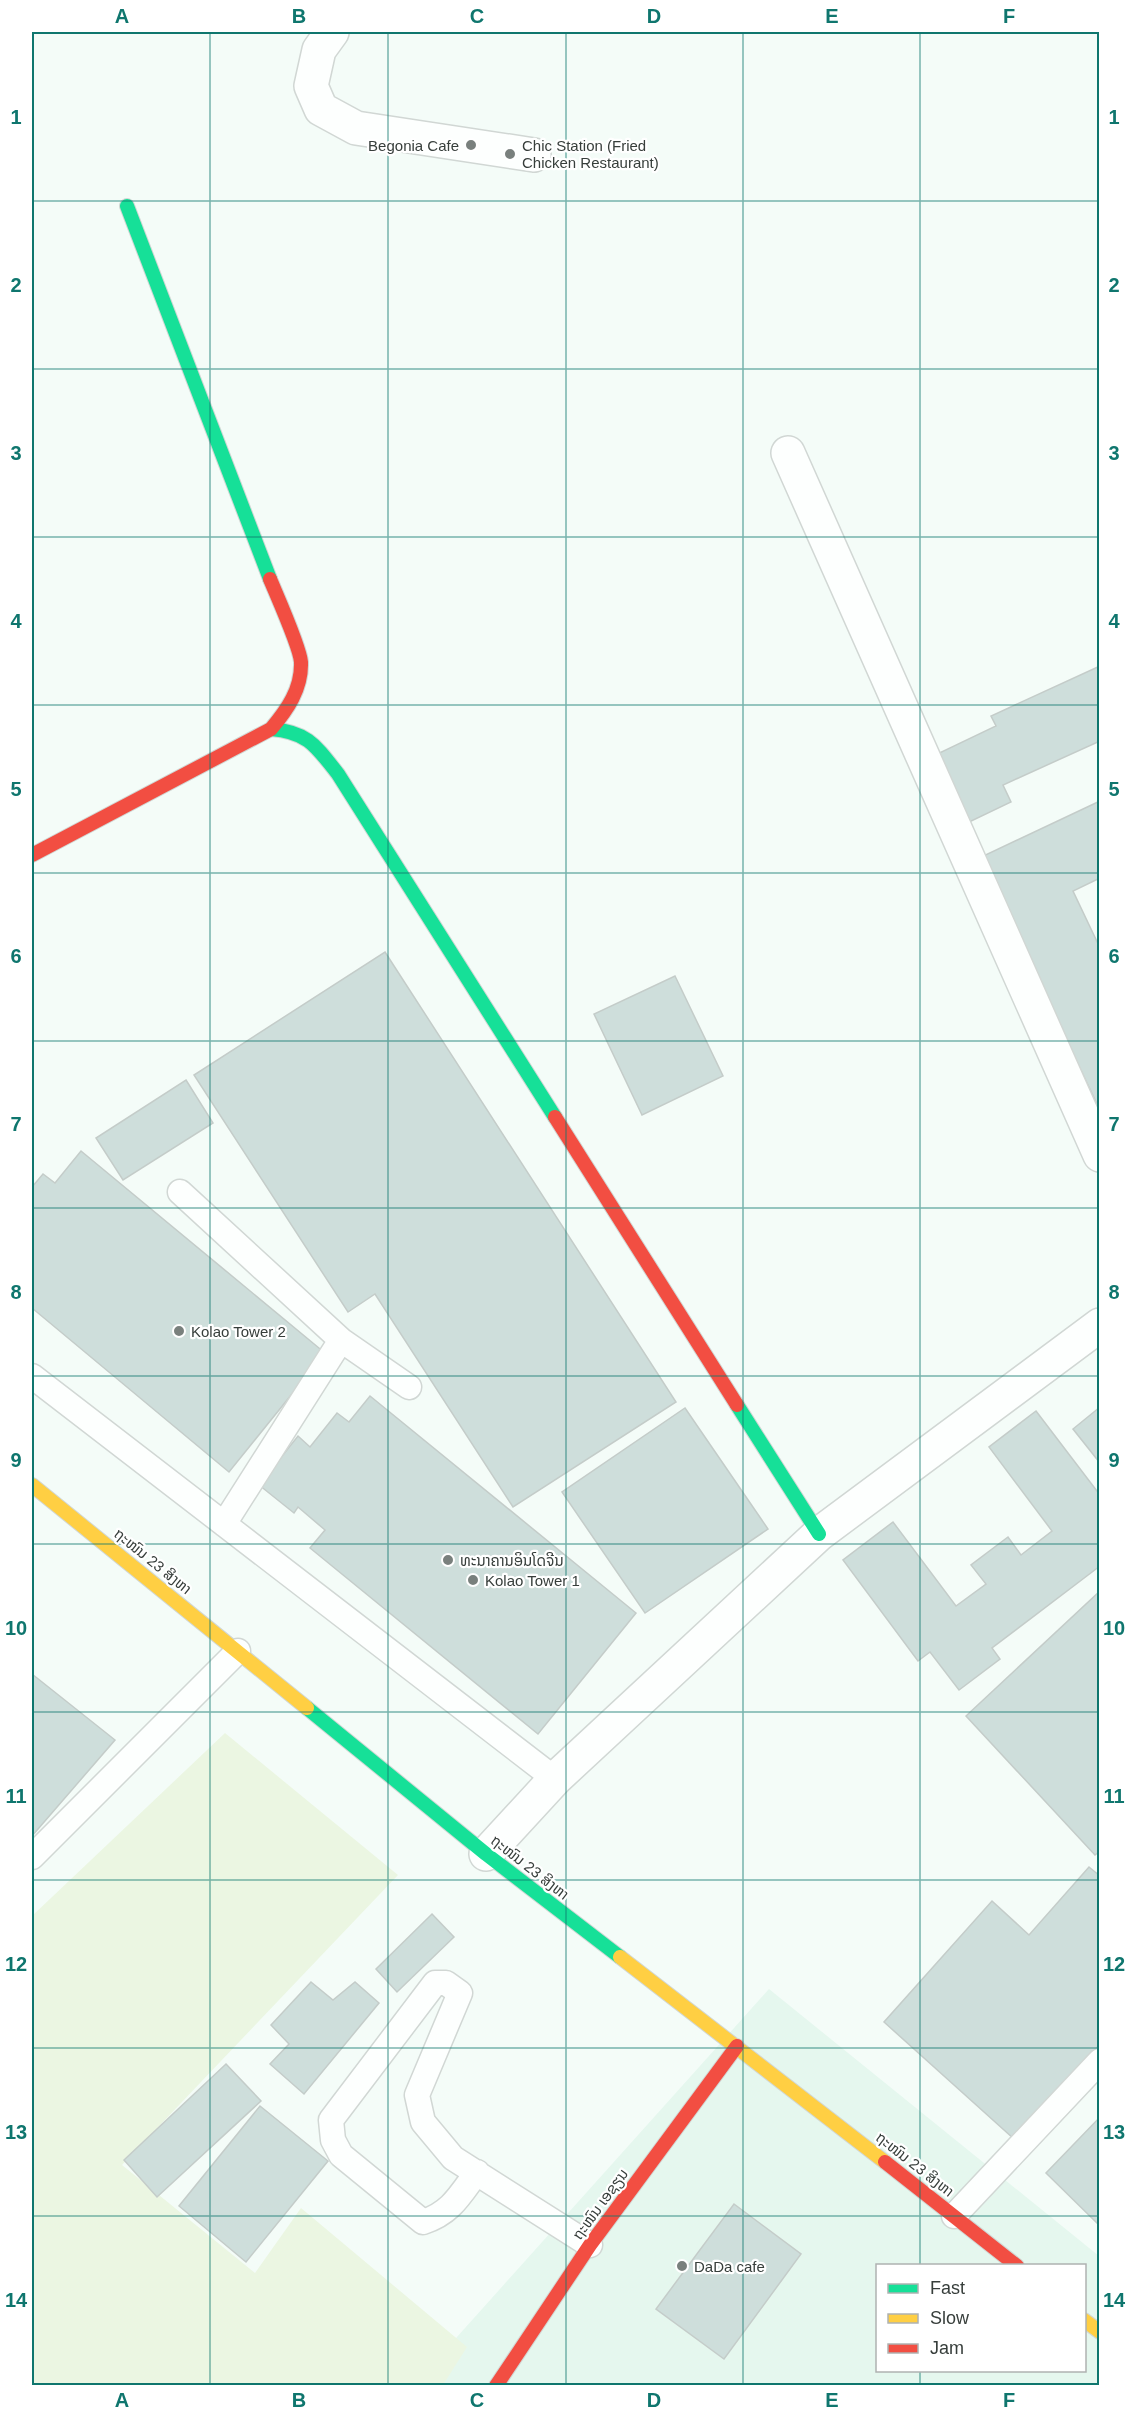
<svg xmlns="http://www.w3.org/2000/svg" width="1131" height="2417" font-family="Arial,'Noto Sans Lao',sans-serif">
	<style>
		.built { fill: #e5f7ee; fill-rule: evenodd }
		.green { fill: #ebf6e2 }
		.building { fill: #cededb; stroke: #c4ccc9; stroke-width: 1.5 }
		.lines { fill: none; stroke-linecap: round; stroke-linejoin: round }
		.lane-casing { stroke: #d1d7d4; stroke-width: 27 }
		.street-casing { stroke: #d1d7d4; stroke-width: 36 }
		.fast-casing { stroke: #d1d7d4; stroke-width: 16 }
		.slow-casing { stroke: #d1d7d4; stroke-width: 16 }
		.jam-casing { stroke: #d1d7d4; stroke-width: 16 }
		.lane { stroke: #fdfffe; stroke-width: 24 }
		.street { stroke: #fdfffe; stroke-width: 33 }
		.fast { stroke: #16e098; stroke-width: 14 }
		.slow { stroke: #ffcf43; stroke-width: 14 }
		.jam { stroke: #f24e42; stroke-width: 14 }
		.grid { fill: none; stroke: #0f766e; stroke-width: 1.5; stroke-opacity: 0.55 }
		.poi-dot { fill: #79807d; stroke: #fff; stroke-width: 2 }
		.labels { text-anchor: middle; dominant-baseline: central; stroke-width: 4.5; stroke-linejoin: round; paint-order: stroke }
		.poi-label { font-size: 15px; fill: #373e3b; stroke: #fff; text-anchor: start }
		.street-label { font-size: 15px; fill: #373e3b; stroke: #fff }
		.neatline { fill: none; stroke: #0f766e; stroke-width: 2 }
		.grid-label { font-size: 20px; text-anchor: middle; font-weight: bold; fill: #0f766e }
	</style>
	<rect width="100%" height="100%" fill="#f4fcf8"/>
	<!-- built -->
	<path class="built" d="M769,1989L1099,2256V2385L413,2386ZM878,2266H1084V2370H878Z"/>
	<!-- green -->
	<path class="green" d="M225,1733L398,1875L122,2165L255,2273L301,2208L467,2347L443,2385L32,2386V1916Z"/>
	<!-- building -->
	<path class="building" d="M1100,666V741L1003,785L1011,802L965,824L933,756L996,726L991,716Z
		M1100,801V878L1073,891L1100,948V1110L979,858Z
		M385,952L676,1402L513,1507L375,1294L348,1312L194,1075Z
		M675,976L723,1076L642,1115L594,1014Z
		M186,1080L213,1123L123,1180L96,1138Z
		M81,1151L325,1353L229,1472L32,1308V1187L43,1174L55,1183Z
		M370,1396L636,1613L538,1734L310,1548L325,1530L298,1507L294,1513L259,1485L298,1436L310,1447L337,1413L349,1422Z
		M1100,1407V1463L1073,1429Z
		M685,1408L768,1529L645,1613L562,1492Z
		M1036,1411L1100,1495V1566L992,1648L1000,1659L959,1690L930,1652L918,1661L843,1560L893,1522L956,1606L986,1584L971,1565L1008,1537L1021,1555L1052,1531L989,1447Z
		M1100,1591V1851L1095,1855L966,1716Z
		M32,1674L115,1740L32,1836Z
		M1089,1867L1100,1876V2044L1014,2139L884,2022L992,1901L1029,1935Z
		M432,1914L454,1937L397,1992L376,1969Z
		M311,1982L333,2000L355,1982L379,2003L304,2094L270,2064L289,2044L271,2025Z
		M226,2064L261,2101L157,2197L124,2160Z
		M260,2106L328,2161L246,2262L179,2206Z
		M1100,2117V2226L1046,2173Z
		M734,2204L801,2254L724,2359L656,2309Z"/>
	<g class="lines">
		<!-- lane casing -->
		<g class="lane-casing">
			<path id="lane" d="M180,1192L341,1340
				M32,1376L555,1779
				M224,1524L341,1340L409,1387
				M32,1857L238,1651
				M477,2172C460,2195 451,2213 423,2222L341,2155L333,2140L331,2120L435,1983H446L460,1993L417,2095L423,2122L453,2158L590,2245
				M954,2216L1100,2061"/>
		</g>
		<!-- street casing -->
		<g class="street-casing">
			<path id="street" d="M332,32L319,50L311,86L321,109L356,128L534,155
				M788,453L1100,1155
				M486,1854L555,1779L819,1534L1100,1325"/>
		</g>
		<!-- fast casing -->
		<g class="fast-casing">
			<path id="fast" d="M127,206L270,579
				M271,729C308,732 316,746 338,774L555,1117
				M737,1405L819,1534
				M307,1708L486,1854L620,1957"/>
		</g>
		<!-- slow casing -->
		<g class="slow-casing">
			<path id="slow" d="M32,1485L307,1708
				M620,1957L885,2162
				M1084,2320L1100,2332"/>
		</g>
		<!-- jam casing -->
		<g class="jam-casing">
			<path id="jam" d="M32,855L271,729C287,710 302,689 301,662C300,647 277,596 270,579
				M555,1117L737,1405
				M885,2162L1017,2266
				M496,2386L590,2245L737,2046"/>
		</g>
		<!-- lane -->
		<use href="#lane" class="lane"/>
		<!-- street -->
		<use href="#street" class="street"/>
		<!-- fast -->
		<use href="#fast" class="fast"/>
		<!-- slow -->
		<use href="#slow" class="slow"/>
		<!-- jam -->
		<use href="#jam" class="jam"/>
	</g>
	<!-- grid -->
	<path class="grid" d="M210,32V2386M388,32V2386M566,32V2386M743,32V2386M920,32V2266M32,201H1100M32,369H1100M32,537H1100M32,705H1100M32,873H1100M32,1041H1100M32,1208H1100M32,1376H1100M32,1544H1100M32,1712H1100M32,1880H1100M32,2048H1100M32,2216H1100M920,2370V2386"/>
	<!-- markers -->
	<g class="poi-dot">
		<circle cx="471" cy="145" r="6"/>
		<circle cx="510" cy="154" r="6"/>
		<circle cx="179" cy="1331" r="6"/>
		<circle cx="448" cy="1560" r="6"/>
		<circle cx="473" cy="1580" r="6"/>
		<circle cx="682" cy="2266" r="6"/>
	</g>
	<g class="labels">
		<!-- poi labels -->
		<g class="poi-label">
			<text x="459" y="145" text-anchor="end">Begonia Cafe</text>
			<text x="522" y="145">Chic Station (Fried<tspan x="522" dy="17">Chicken Restaurant)</tspan></text>
			<text x="191" y="1331">Kolao Tower 2</text>
			<text x="460" y="1560">ທະນາຄານອິນໂດຈີນ</text>
			<text x="485" y="1580">Kolao Tower 1</text>
			<text x="694" y="2266">DaDa cafe</text>
		</g>
		<!-- street labels -->
		<g class="street-label">
			<text transform="translate(153 1561) rotate(39)">ຖະໜົນ 23 ສິງຫາ</text>
			<text transform="translate(530 1867) rotate(38)">ຖະໜົນ 23 ສິງຫາ</text>
			<text transform="translate(915 2164) rotate(38)">ຖະໜົນ 23 ສິງຫາ</text>
			<text transform="translate(600 2204) rotate(-54)">ຖະໜົນ ເອຊຽນ</text>
		</g>
	</g>
	<!-- border -->
	<rect width="1131" height="2417" fill="none" stroke="#ffffff" stroke-width="66"/>
	<!-- legend -->
	<rect x="876" y="2264" width="210" height="108" fill="#ffffff" stroke="#afb2b1" stroke-width="1.5"/>
	<rect x="888" y="2284" width="30" height="9" fill="#16e098" stroke="#afb2b1" stroke-width="1.5"/>
	<text x="930" y="2294" font-size="18" fill="#373e3b">Fast</text>
	<rect x="888" y="2314" width="30" height="9" fill="#ffcf43" stroke="#afb2b1" stroke-width="1.5"/>
	<text x="930" y="2324" font-size="18" fill="#373e3b">Slow</text>
	<rect x="888" y="2344" width="30" height="9" fill="#f24e42" stroke="#afb2b1" stroke-width="1.5"/>
	<text x="930" y="2354" font-size="18" fill="#373e3b">Jam</text>
	<rect x="33" y="33" width="1065" height="2351" class="neatline"/>
	<g class="grid-label">
		<text x="122" y="23">A</text>
		<text x="299" y="23">B</text>
		<text x="477" y="23">C</text>
		<text x="654" y="23">D</text>
		<text x="832" y="23">E</text>
		<text x="1009" y="23">F</text>
		<text x="16" y="124">1</text>
		<text x="1114" y="124">1</text>
		<text x="16" y="292">2</text>
		<text x="1114" y="292">2</text>
		<text x="16" y="460">3</text>
		<text x="1114" y="460">3</text>
		<text x="16" y="628">4</text>
		<text x="1114" y="628">4</text>
		<text x="16" y="796">5</text>
		<text x="1114" y="796">5</text>
		<text x="16" y="963">6</text>
		<text x="1114" y="963">6</text>
		<text x="16" y="1131">7</text>
		<text x="1114" y="1131">7</text>
		<text x="16" y="1299">8</text>
		<text x="1114" y="1299">8</text>
		<text x="16" y="1467">9</text>
		<text x="1114" y="1467">9</text>
		<text x="16" y="1635">10</text>
		<text x="1114" y="1635">10</text>
		<text x="16" y="1803">11</text>
		<text x="1114" y="1803">11</text>
		<text x="16" y="1971">12</text>
		<text x="1114" y="1971">12</text>
		<text x="16" y="2139">13</text>
		<text x="1114" y="2139">13</text>
		<text x="16" y="2307">14</text>
		<text x="1114" y="2307">14</text>
		<text x="122" y="2407">A</text>
		<text x="299" y="2407">B</text>
		<text x="477" y="2407">C</text>
		<text x="654" y="2407">D</text>
		<text x="832" y="2407">E</text>
		<text x="1009" y="2407">F</text>
	</g>
</svg>
